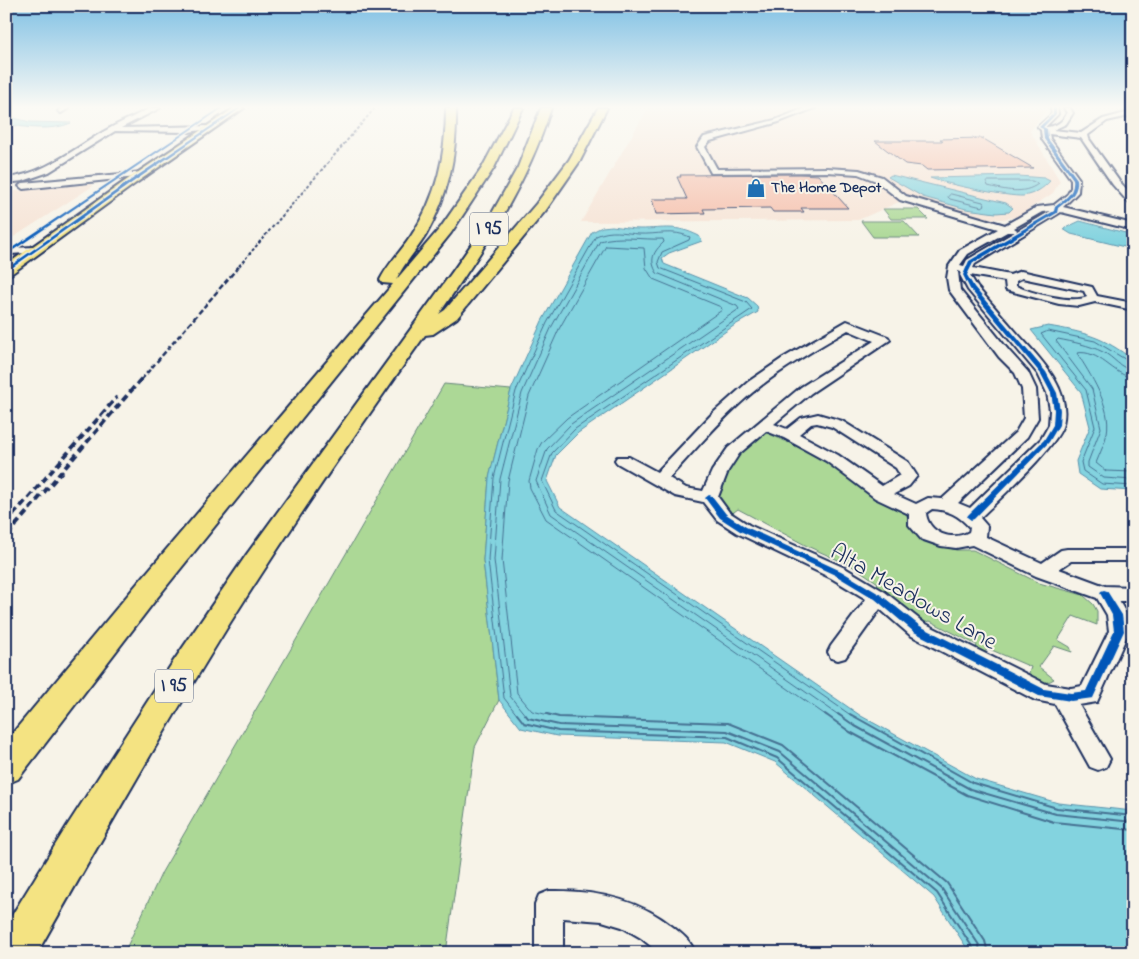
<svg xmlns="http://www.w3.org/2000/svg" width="1139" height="959" font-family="'Indie Flower',sans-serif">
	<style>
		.built { fill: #f6e3d5 }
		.green { fill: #acd896; stroke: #64847a }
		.water { fill: #83d3df; stroke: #5991ab }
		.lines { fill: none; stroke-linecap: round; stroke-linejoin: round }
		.shore-far1 { stroke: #457192; stroke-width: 1 }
		.shore { stroke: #457192; stroke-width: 2 }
		.building { fill: #f5beaa; stroke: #1b2f5e }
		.minor-casing { stroke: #1b2f5e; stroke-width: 4 }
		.major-casing { stroke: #1b2f5e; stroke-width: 4 }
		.highway-casing { stroke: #1b2f5e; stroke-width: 4 }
		.minor { fill: #f7f3e8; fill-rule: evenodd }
		.major { fill: #f4e382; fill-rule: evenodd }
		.highway { fill: #f4e382; fill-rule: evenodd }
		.rail-far3 { stroke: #1b2f5e; stroke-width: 2; stroke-dasharray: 3 2; stroke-linecap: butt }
		.rail-far2 { stroke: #1b2f5e; stroke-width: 2.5; stroke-dasharray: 5.5 2.5; stroke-linecap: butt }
		.rail-far1 { stroke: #1b2f5e; stroke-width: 4; stroke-dasharray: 7 4; stroke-linecap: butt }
		.rail { stroke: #1b2f5e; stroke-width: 4.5; stroke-dasharray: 9 4.5; stroke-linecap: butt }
		.cycleway-casing { stroke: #f7f3e8; stroke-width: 3 }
		.cycleway { fill: #0057b8; fill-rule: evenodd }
		.labels { text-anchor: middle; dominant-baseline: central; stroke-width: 4; stroke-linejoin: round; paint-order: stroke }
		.far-poi-label { font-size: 16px; font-weight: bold; fill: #1b2f5e; stroke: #f7f3e8; text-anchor: start }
		.shield { fill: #f7f3e8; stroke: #5d6a87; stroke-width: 1 }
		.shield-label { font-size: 19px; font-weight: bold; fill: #1b2f5e }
		.near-street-label { font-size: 24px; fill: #1b2f5e; stroke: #f7f3e8 }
	</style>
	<rect width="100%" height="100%" fill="#f7f3e8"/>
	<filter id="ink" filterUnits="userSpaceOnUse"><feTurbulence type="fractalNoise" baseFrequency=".02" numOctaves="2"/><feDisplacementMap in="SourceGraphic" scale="10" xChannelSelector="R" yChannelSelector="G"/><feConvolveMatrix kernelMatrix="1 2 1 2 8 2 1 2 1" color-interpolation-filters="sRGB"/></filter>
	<g filter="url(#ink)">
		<!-- built -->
		<path class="built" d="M648,108H1043L1045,112L1030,131L1060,181L1053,193L1017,217L1002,219L980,218L908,198L858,220L581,222Z
			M92,184L93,186L6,242V192Z"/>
		<!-- green -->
		<path class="green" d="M883,209H918L928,219H891Z
			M861,221H904L919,237H873Z
			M444,384L511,390L489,478L483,560L499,700L475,747L446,953H124L162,872Z
			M767,433L812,453L838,468L866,491L884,503L906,514L914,531L929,542L956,550H973L1039,583L1083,595L1093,604L1097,611V625L1073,616L1058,640L1070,647L1072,652L1054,646L1039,667L1054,679C1044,685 1037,684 1027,679L1031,667L987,648L984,658L974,654L977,645L930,621L921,624L873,590L878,583L856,568L807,546L738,509L730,515L716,498C719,490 720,479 724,472C733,456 749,437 767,433Z"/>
		<!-- water -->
		<path class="water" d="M6,116L30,122L71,123C53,131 25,128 6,124Z
			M891,175L1006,203L1013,208L1009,212L996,213L966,209L923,197L888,177Z
			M1019,176L1044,178L1050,181C1043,189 1034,194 1023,196C1008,197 946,184 930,178Z
			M1080,221L1133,235V249L1071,234L1063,229Z
			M612,226C621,227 631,229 640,229C665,229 675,224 699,236L702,241L669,253L662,258L664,264L748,298L757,306L758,312L735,325L578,433L556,455L547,481L560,507L861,716L976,779L1058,803L1133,811V953H970L934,897L775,762L726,742L557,736L521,728L499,700L483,560L489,478L511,390L542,321L592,232L602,227Z
			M1048,326C1084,332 1104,337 1133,360V491L1100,489L1078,474L1076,461L1090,427L1081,392L1031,330Z"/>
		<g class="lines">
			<!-- shore-far1 -->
			<path class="shore-far1" d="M989,181H1032L1038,184C1023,195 1005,190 988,186L987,183Z
				M951,194L983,202L985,205L982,207L950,199L948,197Z
				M1133,364L1095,341L1048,331L1041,334L1086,390L1095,427L1081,462L1083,471L1102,484L1133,486
				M1133,370C1120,369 1114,357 1103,352C1089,345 1073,342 1058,339L1056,341L1092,389L1101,428L1088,462V467L1104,478L1133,480
				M1133,378C1113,375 1099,349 1077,353C1090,374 1112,407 1107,433C1105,443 1100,453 1096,463L1106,471L1133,472
				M518,716L504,698L488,560L494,478L516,391L547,323L596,236C611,229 624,233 639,234C657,235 673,229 690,237L689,240L662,252L658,262L660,268L746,302L752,309L575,429L552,453L542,481L556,510L852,716
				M526,716L510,696L494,560L500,479L522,393L552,326L600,241C618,235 643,240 663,239L664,242C653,252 649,260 657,273L737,306L739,309L571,424L547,449L536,481L551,514L840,716
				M553,716L532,711L517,693L502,560L508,481L529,396L559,329L606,246L644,248L646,268L653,279L721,307L722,310L567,418L542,442L538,449L529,481L530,488L546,519L827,716"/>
			<!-- shore -->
			<path class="shore" d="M517,714L524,723L558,731L727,737L777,758L937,893L973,948L974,953
				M525,714L528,718L559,725L727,731L780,752L942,889L979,945L980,953
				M547,714L559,717L728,723L783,745L947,883L985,941L988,953
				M825,714L850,732L967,795L1054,822L1133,830
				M838,714L855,726L970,789L1056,814L1133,822
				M850,714L973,783L1057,808L1133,816"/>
		</g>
		<!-- building -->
		<path class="building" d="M982,138L1033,168L927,170L922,166L905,164L875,141H943L940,139Z
			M799,174L818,175L848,208H801L804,212H773L770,208L703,209L705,213L656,214L652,199H687L677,177H681L680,175Z"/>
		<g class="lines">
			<!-- minor casing -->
			<g class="minor-casing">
				<path id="minor" d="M61,108H69L61,113L58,111Z
					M151,108H160L121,128L211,126L214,128L189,132L115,131L49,172L23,181L6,183V178C44,174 71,151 103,132C118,123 135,116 151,108Z
					M805,108H815L779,122L710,141L705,147L717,169L827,168L859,170L882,177L906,196L1005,225L1037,207L1054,205L1068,194L1071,188V179L1042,139L1041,130L1038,127L1052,114L1051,108H1057L1058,114L1045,127C1055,127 1063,122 1067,113L1064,108H1070L1073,113L1066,124L1053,130L1081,133L1103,119L1133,111V115L1107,121L1088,135L1089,139L1119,181L1133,196V205L1130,204L1113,185L1081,138L1049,134L1050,139L1079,179L1078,192L1063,207L1133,224V230L1061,212L975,264L973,268L1010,275L1021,271L1092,287L1097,296L1133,303V310L1095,302L1079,306L1059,304L1006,290L1005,281L970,275L977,287C990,302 1003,317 1017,333C1038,357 1072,388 1063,424C1059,445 998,500 980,518L987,526L986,537L1042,563L1061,550L1067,549H1133V561H1071L1059,569L1105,586L1133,587V601H1119L1127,615L1129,631L1097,702L1079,705L1110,759L1106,767L1098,770L1090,767L1055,704L1035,700L910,635L880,609L845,658L838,660L831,658L828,652L831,646L866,599L831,578L737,533L717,520L703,502L675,496L617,463L615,460L617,457H629L657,472L711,415L748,382L783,358L847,321L888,337L890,340L811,393L774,424L787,429L801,418L818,414L842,421L908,462L917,476L909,486L894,494L916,504L928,498L942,499L1016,432L1024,418L1022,389L1015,373L999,357L949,290L947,278L949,266L960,250L998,229L900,200L876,181L858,174L827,172L711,173L697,147L704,137L775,120ZM1051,211L1016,232L1017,230L1014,228L1042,212ZM1007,232H1015L967,260L964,266L960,265L968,254ZM958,271L961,272L960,275L968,290L1038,374L1047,393L1050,410L1049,425L1041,439L970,508L958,503L1027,437L1038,418L1036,389L1028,372L1009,351L960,290ZM1022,278L1084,291L1087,297C1072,304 1031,293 1016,286V281ZM848,330L874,341L801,387L728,448L712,471L703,491L686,488L669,478C694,451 718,422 746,398C777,371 813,351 848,330ZM817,423L832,427L896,468L900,475L882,486L838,455L799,434L811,424ZM766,431L784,438L826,461L875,498L909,514V525L921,539L941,546L956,548L972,545L1036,576L1097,598L1107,615L1109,631L1082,686L1071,688L1046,684L924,623L885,592L845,568L749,525L729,512L718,497L728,471L739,454ZM932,509C948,510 959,515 970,528L969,532C952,542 928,533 926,513Z
					M143,172L147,174L146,176L23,189L19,186L23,183Z
					M35,247L39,248V252L11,254L6,251L11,248Z
					M549,891C594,890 637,898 673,927C683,935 691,941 695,953H659L641,938L622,927L602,921L563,918V953H535V905L539,895Z"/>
			</g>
			<!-- major casing -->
			<g class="major-casing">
				<path id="major" d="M234,108H244L136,183L11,274L6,275V265L128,179Z"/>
			</g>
			<!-- highway casing -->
			<g class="highway-casing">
				<path id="highway" d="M446,108H456C457,155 449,194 426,235C417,250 404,263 396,280L441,227L482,168L514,108H523L494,168L451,233L157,598L18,779L6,784V741L137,584L393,284L382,283L380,280C388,264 401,251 411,236C437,197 446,155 446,108Z
					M541,108H551C527,185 484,249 439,314L445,310L536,204L569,160L598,108H607L580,161L546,210L457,318L433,334L425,335C358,429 292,525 230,623C163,731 100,842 37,953H6V925L67,826L173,662L247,554L453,271L487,222L518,167Z"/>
			</g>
			<!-- minor -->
			<use href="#minor" class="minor"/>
			<!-- major -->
			<use href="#major" class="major"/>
			<!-- highway -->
			<use href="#highway" class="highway"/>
			<!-- rail-far3 -->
			<path class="rail-far3" d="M239,266L375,108"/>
			<!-- rail-far2 -->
			<path class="rail-far2" d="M141,380L240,265"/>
			<!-- rail-far1 -->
			<path class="rail-far1" d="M6,523L117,397
				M15,526L142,378"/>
			<!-- rail -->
			<path class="rail" d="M6,537L16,525"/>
			<!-- cycleway casing -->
			<g class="cycleway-casing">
				<path id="cycleway" d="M220,108H223L6,255V252Z
					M238,108H241L133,182L6,272V269L131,180Z
					M1053,108H1056V114L1043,127L1047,129L1048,139L1077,179C1079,193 1068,200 1058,208L1057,213L973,263L967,275L974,287L1046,372L1057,393L1060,410L1059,425L1049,442L974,519L971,520L967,517L968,515L1044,440L1053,425L1054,410L1051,393L1041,374L970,289L963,275L969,261L1054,211L1055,207C1065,199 1075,193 1073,179L1044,139L1043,129L1039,127L1053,114Z
					M709,495L712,496L726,514L746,527L841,571L881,595L920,626L1044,689L1071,693L1086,691L1114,631L1112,615L1100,593L1101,591L1104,590L1107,591L1122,615L1124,631L1093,698L1071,701L1039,696L914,632L875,599L835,575L740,531L720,518L705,498Z"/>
			</g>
			<!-- cycleway -->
			<use href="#cycleway" class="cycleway"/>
		</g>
	</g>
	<!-- sky -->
	<linearGradient id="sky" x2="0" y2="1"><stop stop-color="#7fc0e4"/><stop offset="0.44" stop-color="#fbfaf5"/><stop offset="1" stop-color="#fbfaf5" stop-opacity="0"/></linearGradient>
	<rect width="1139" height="243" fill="url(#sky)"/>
	<!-- icons -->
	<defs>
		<g id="shop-bare" transform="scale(1.5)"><path d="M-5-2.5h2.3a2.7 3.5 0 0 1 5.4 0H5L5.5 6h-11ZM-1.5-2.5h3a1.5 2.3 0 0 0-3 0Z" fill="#1f6fb2" stroke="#f7f3e8" stroke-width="2.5" paint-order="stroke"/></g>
	</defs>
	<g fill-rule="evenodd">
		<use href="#shop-bare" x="756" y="188"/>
	</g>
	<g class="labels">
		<!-- far-poi labels -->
		<g class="far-poi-label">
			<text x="771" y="188">The Home Depot</text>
		</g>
		<!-- shield labels -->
		<g class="shield">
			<rect x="470" y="212.5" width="38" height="33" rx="4"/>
			<rect x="155" y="669.5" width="38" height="33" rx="4"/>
		</g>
		<g class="shield-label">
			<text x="489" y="229">I 95</text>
			<text x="174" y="686">I 95</text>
		</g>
		<!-- near-street labels -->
		<g class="near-street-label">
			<text transform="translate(913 598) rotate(30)">Alta Meadows Lane</text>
		</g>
	</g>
	<!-- margin -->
	<rect width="1139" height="959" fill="none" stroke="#f7f3e8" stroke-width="25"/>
	<rect x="12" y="12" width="1114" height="934" fill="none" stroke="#1b2f5e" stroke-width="2" filter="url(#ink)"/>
</svg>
